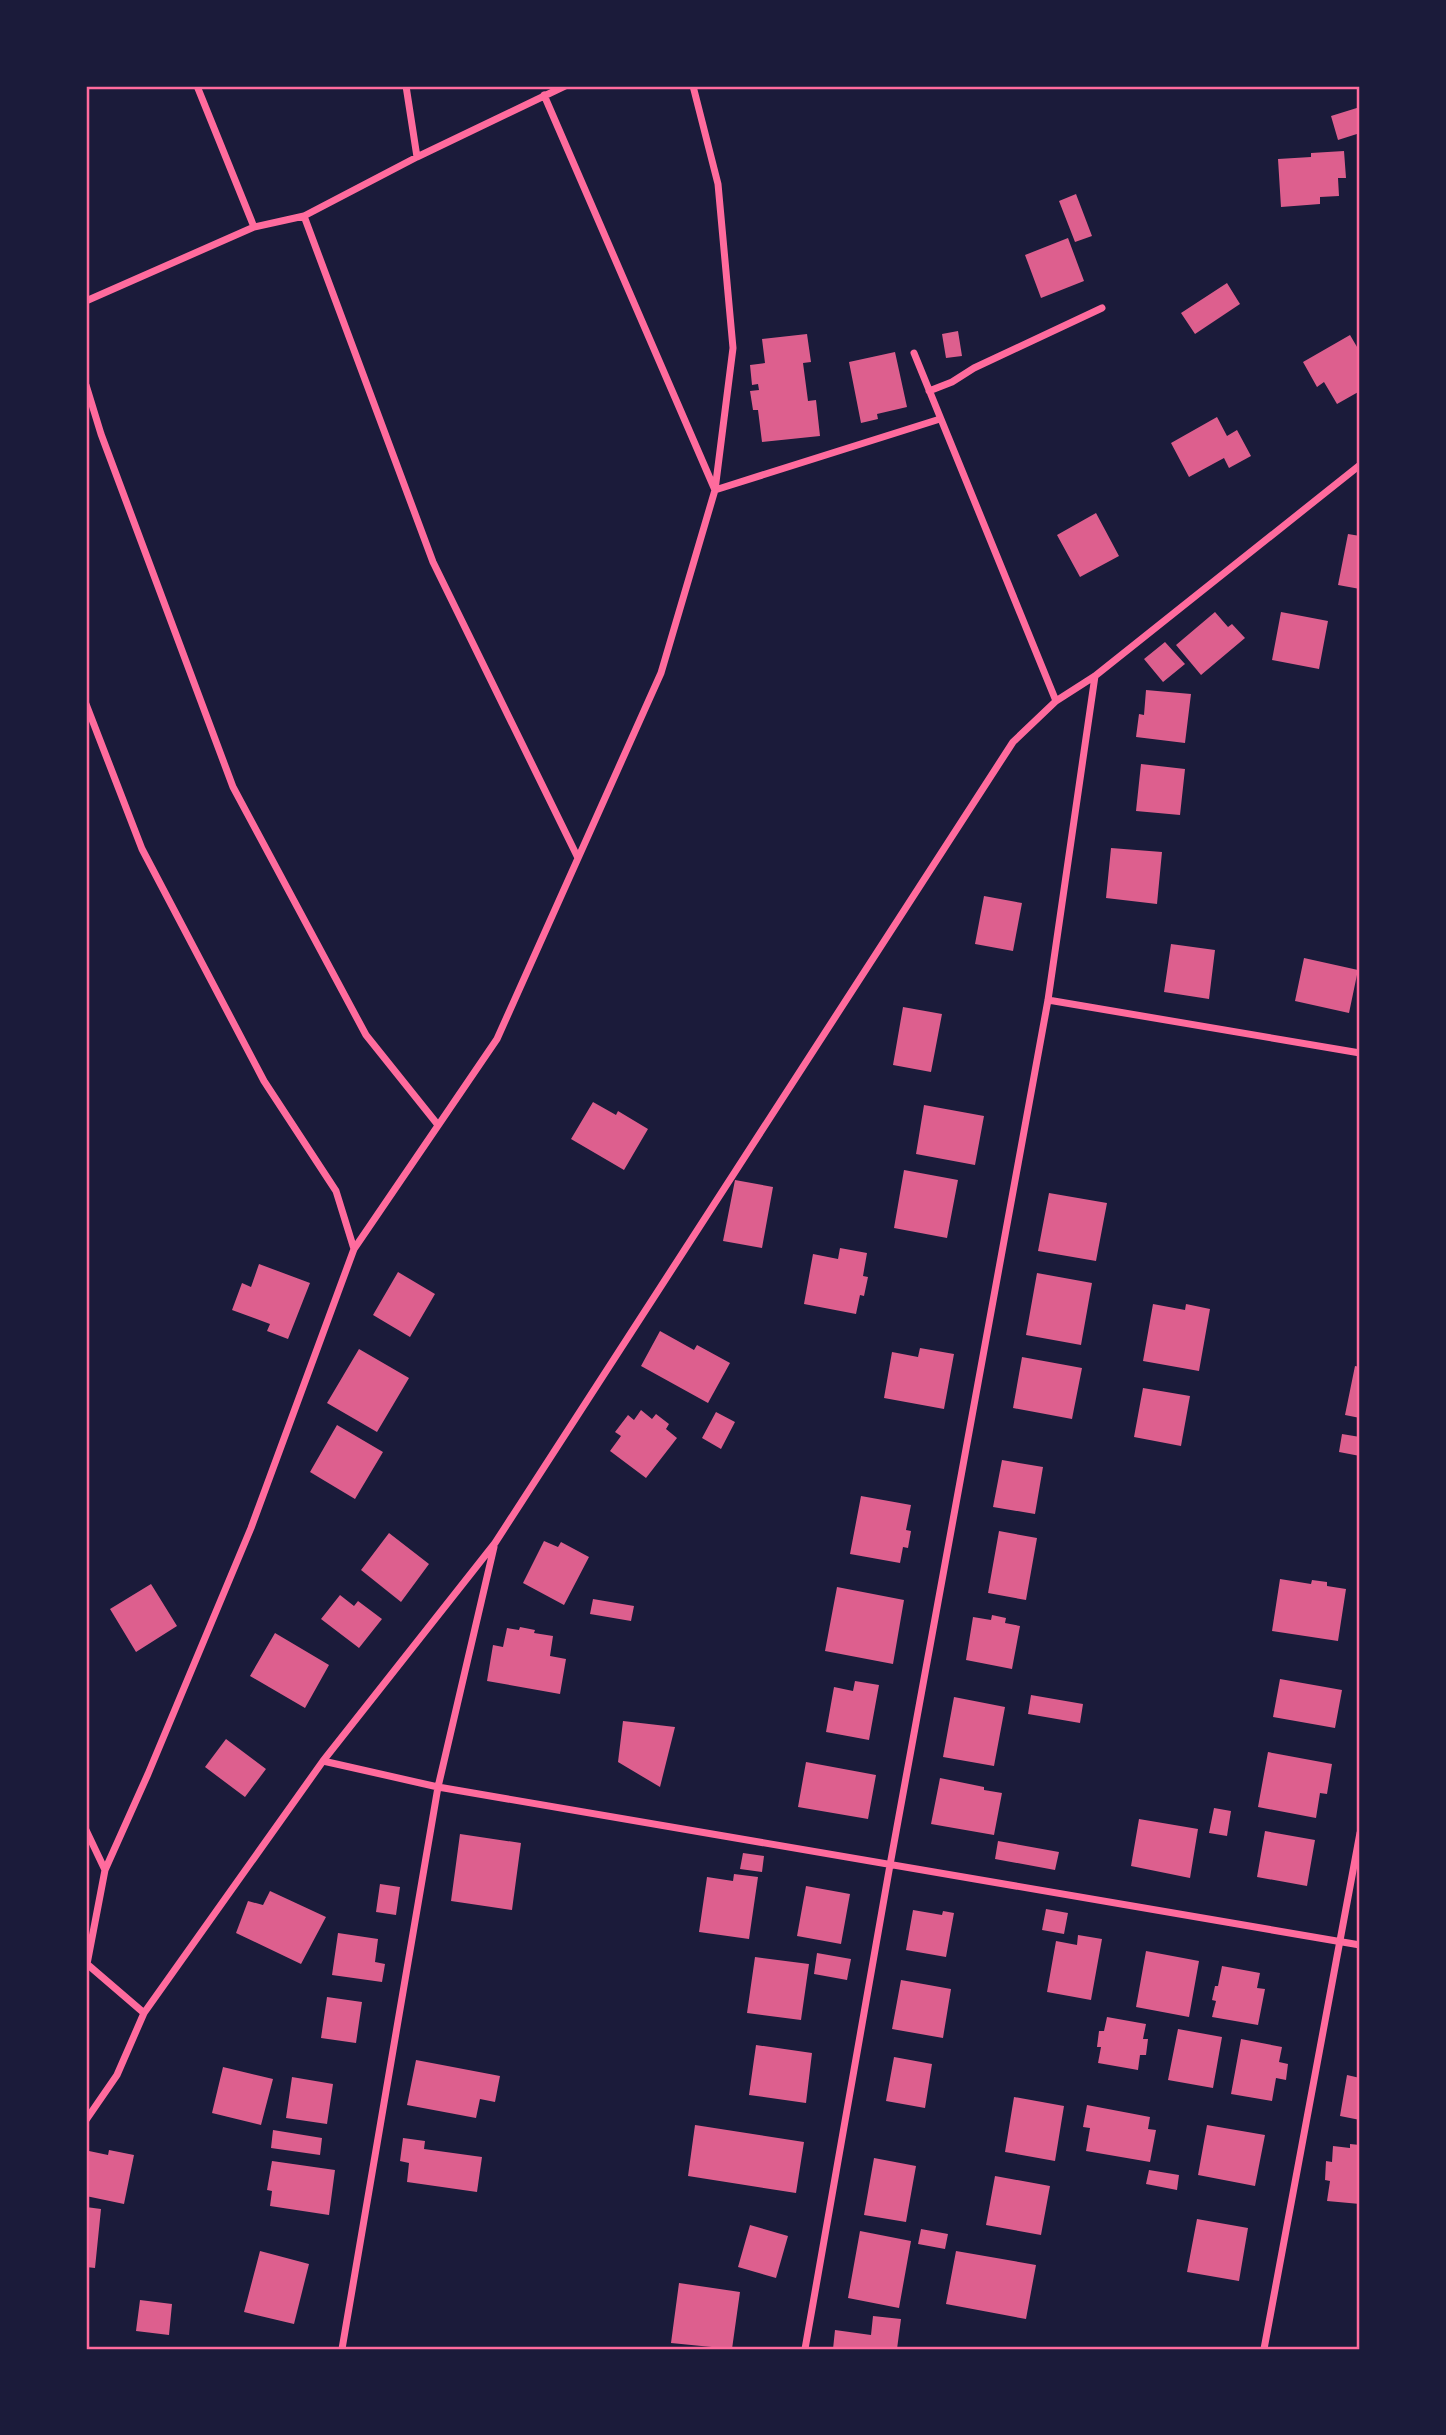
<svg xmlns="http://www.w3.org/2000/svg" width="1446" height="2435" font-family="'DM Sans',sans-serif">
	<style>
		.building { fill: #dd5f8e }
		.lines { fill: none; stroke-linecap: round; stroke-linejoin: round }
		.minor { stroke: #ff6b9d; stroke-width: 7 }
		.neatline { fill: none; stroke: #ff6b9d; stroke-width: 2.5 }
	</style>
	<rect width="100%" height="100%" fill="#1b1b3a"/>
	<!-- building -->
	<path class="building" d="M1360,107V133L1338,140L1331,116Z
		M1344,151L1346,178H1338L1339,196L1320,197V204L1281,207L1278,159L1311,157V153Z
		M1076,194L1092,236L1075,242L1059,201Z
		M1068,238L1084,281L1041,298L1025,255Z
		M1227,283L1240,304L1195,334L1181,313Z
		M958,331L962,356L946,358L942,334Z
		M807,334L811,362L803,363L808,401L816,400L820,436L762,442L758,410H753L750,391L759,390L758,384L752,385L750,365L765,363L762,339Z
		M1350,335L1360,352V391L1337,404L1324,382L1317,387L1303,362Z
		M895,352L907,407L877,414L878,419L861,423L849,362Z
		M1217,417L1227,436L1237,430L1251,456L1229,468L1224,458L1189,477L1171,443Z
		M1096,513L1119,556L1080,577L1057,535Z
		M1348,534L1360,536V589L1338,585Z
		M1215,612L1228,627L1232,624L1245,638L1201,675L1176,645Z
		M1281,612L1328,621L1319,669L1272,660Z
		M1165,642L1185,664L1163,682L1144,659Z
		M1146,690L1191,694L1185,743L1136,737L1139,714L1144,715Z
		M1141,764L1185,769L1180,815L1136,811Z
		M1111,848L1162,852L1157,904L1106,898Z
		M984,896L1022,903L1013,951L975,944Z
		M1171,944L1215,950L1209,999L1164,992Z
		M1304,958L1358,970L1349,1013L1295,1001Z
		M903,1007L942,1014L931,1072L893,1065Z
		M593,1102L616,1115L618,1111L648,1129L624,1170L571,1139Z
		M924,1105L984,1116L975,1165L916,1154Z
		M904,1170L958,1180L947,1238L894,1228Z
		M735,1180L773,1187L762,1248L723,1241Z
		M1049,1193L1107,1203L1096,1261L1038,1251Z
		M840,1248L867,1253L863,1276L868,1277L864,1296L860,1295L856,1314L804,1304L813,1254L838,1259Z
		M259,1264L310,1283L288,1339L267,1331L270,1324L232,1310L242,1283L251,1287Z
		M398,1272L435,1294L410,1337L373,1315Z
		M1037,1273L1092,1283L1081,1345L1026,1335Z
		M1153,1304L1185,1310L1186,1304L1210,1309L1199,1371L1143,1361Z
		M660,1331L694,1350L697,1345L730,1363L708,1403L641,1366Z
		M920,1348L954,1354L944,1409L884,1398L892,1352L918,1357Z
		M359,1349L409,1378L377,1432L327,1403Z
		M1022,1357L1082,1368L1072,1419L1013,1408Z
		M1355,1366L1360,1367V1418L1345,1415Z
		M1143,1388L1190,1396L1181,1446L1134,1437Z
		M641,1410L652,1419L656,1414L669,1424L666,1429L677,1438L646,1478L610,1451L621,1436L615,1432L628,1415L634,1420Z
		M716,1412L735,1422L721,1449L702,1438Z
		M337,1425L383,1452L355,1499L310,1472Z
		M1342,1434L1360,1437V1456L1339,1452Z
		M1002,1460L1043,1467L1035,1514L993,1507Z
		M861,1496L911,1505L906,1530L911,1531L908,1548L903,1547L900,1563L850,1554Z
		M999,1531L1037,1538L1026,1600L988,1593Z
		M389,1533L429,1564L401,1602L361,1570Z
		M544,1541L558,1547L561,1542L589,1557L564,1605L523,1583Z
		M1280,1579L1311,1584L1312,1580L1327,1582V1586L1346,1589L1338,1641L1272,1631Z
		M151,1584L177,1626L136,1652L110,1609Z
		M837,1587L904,1600L893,1664L825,1651Z
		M340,1595L354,1606L358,1601L382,1619L359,1648L321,1619Z
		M593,1599L634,1606L631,1621L590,1614Z
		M992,1615L1006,1618L1005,1623L1020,1626L1012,1669L966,1660L973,1617L991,1620Z
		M520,1627L535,1630L534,1633L553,1636L550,1656L566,1659L560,1694L487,1681L493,1645L503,1647L507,1628L519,1630Z
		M275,1633L329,1665L305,1708L250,1676Z
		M1280,1679L1342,1690L1335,1728L1273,1717Z
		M855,1681L879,1685L869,1740L826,1732L834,1687L853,1691Z
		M1031,1695L1083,1704L1080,1723L1028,1714Z
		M954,1697L1005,1707L994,1766L943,1757Z
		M623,1721L675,1727L660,1787L618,1762Z
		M226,1739L266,1769L245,1797L205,1767Z
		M1268,1752L1332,1764L1327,1794L1320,1793L1316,1818L1258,1807Z
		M806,1762L876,1775L868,1819L798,1807Z
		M940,1778L984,1787V1790L1002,1793L994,1835L931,1824Z
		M1214,1808L1231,1811L1227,1836L1209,1833Z
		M1139,1819L1198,1829L1190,1878L1131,1866Z
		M1265,1831L1315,1840L1307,1886L1257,1877Z
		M460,1834L521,1843L512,1910L451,1901Z
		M998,1841L1059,1852L1055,1870L995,1859Z
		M743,1853L764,1856L762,1872L740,1869Z
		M734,1874L758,1877L749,1939L699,1932L707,1877L733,1881Z
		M380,1884L400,1887L396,1915L376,1912Z
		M806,1886L850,1894L841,1944L797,1936Z
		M270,1891L326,1917L301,1964L236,1933L248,1901L263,1905Z
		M1046,1909L1068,1913L1064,1934L1042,1930Z
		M913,1910L942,1915L943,1911L954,1913L946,1957L906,1950Z
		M338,1933L378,1939L375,1962L385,1964L382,1982L332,1975Z
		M1078,1935L1102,1939L1091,2000L1047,1992L1056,1941L1077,1945Z
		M1146,1951L1199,1961L1189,2017L1136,2007Z
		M817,1953L851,1959L847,1980L814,1974Z
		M755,1957L809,1964L801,2020L747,2013Z
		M1222,1966L1260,1973L1257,1988L1265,1989L1258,2025L1212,2017L1216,2001L1212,2000L1215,1986H1218Z
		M901,1980L951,1989L943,2038L892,2029Z
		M327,1997L362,2002L356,2043L321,2038Z
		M1107,2017L1146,2024L1143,2039H1148L1146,2055H1140L1138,2070L1098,2063L1101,2047H1097L1099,2031H1104Z
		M1178,2029L1222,2037L1213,2088L1168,2080Z
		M1241,2039L1282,2047L1279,2062L1288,2064L1286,2080L1276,2078L1272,2101L1231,2094Z
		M756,2045L812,2053L806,2103L749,2095Z
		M894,2057L932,2064L925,2108L886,2101Z
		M416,2060L500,2076L495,2102L480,2099L476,2118L407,2105Z
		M223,2067L273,2079L261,2125L212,2113Z
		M1347,2075L1360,2078V2120L1340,2116Z
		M292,2077L333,2084L327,2124L286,2118Z
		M1014,2097L1064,2106L1055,2161L1005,2152Z
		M1087,2105L1150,2117L1148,2129L1156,2130L1150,2162L1086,2151L1090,2128L1083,2127Z
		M695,2125L804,2142L796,2193L688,2176Z
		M1207,2125L1265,2135L1255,2186L1198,2175Z
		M273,2130L322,2138L320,2155L271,2148Z
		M403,2138L425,2141L424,2149L482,2157L477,2192L407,2182L409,2163L400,2161Z
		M1350,2144L1360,2145V2204L1327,2201L1330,2181L1325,2180L1326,2161L1332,2162L1333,2146L1350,2148Z
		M109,2150L134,2155L124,2204L86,2196V2165L89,2151L108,2155Z
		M874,2158L916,2166L906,2222L864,2215Z
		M272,2161L335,2170L329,2215L270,2206L272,2191L267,2190Z
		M1149,2170L1179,2175L1177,2190L1146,2184Z
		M995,2176L1050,2186L1041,2235L986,2225Z
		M86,2207L101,2209L95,2268L86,2267Z
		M1197,2219L1248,2228L1239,2281L1187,2272Z
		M750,2225L788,2236L776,2278L738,2267Z
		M921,2229L948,2234L945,2249L918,2244Z
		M860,2231L911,2241L899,2308L848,2298Z
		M260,2251L309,2264L294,2324L244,2312Z
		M956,2251L1036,2265L1026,2319L946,2304Z
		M679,2283L740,2292L732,2349L671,2343Z
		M140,2300L172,2304L169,2335L136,2331Z
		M873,2316L901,2319L897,2349H833L835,2330L871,2335Z"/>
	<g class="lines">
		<!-- minor -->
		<path class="minor" d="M197,86L254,227
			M406,86L417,157
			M544,95L715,490
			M304,216L433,562L578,858
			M86,301L254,227L304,216L417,157L565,86
			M914,353L1056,701
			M86,385L101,434L233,787L366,1035L438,1125
			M929,391L952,382L974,368L1102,308
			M715,490L940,419
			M86,704L142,849L264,1081L336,1191L354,1249L251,1528L148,1774L105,1870L87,1964L144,2013
			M1048,1000L1360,1053
			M354,1249L497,1039L661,673L715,490L733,348L718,184L693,86
			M323,1761L438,1787L1360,1945
			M86,1830L105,1870
			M86,2120L117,2075L144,2013L323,1761L495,1543L1013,742L1056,701L1095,676L1360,465
			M342,2349L438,1787L494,1547
			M805,2349L890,1865L1048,1000L1095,676
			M1264,2349L1360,1833"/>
	</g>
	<!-- border -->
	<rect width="1446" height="2435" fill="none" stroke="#1b1b3a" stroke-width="175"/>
	<rect x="88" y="88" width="1270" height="2260" class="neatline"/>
</svg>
